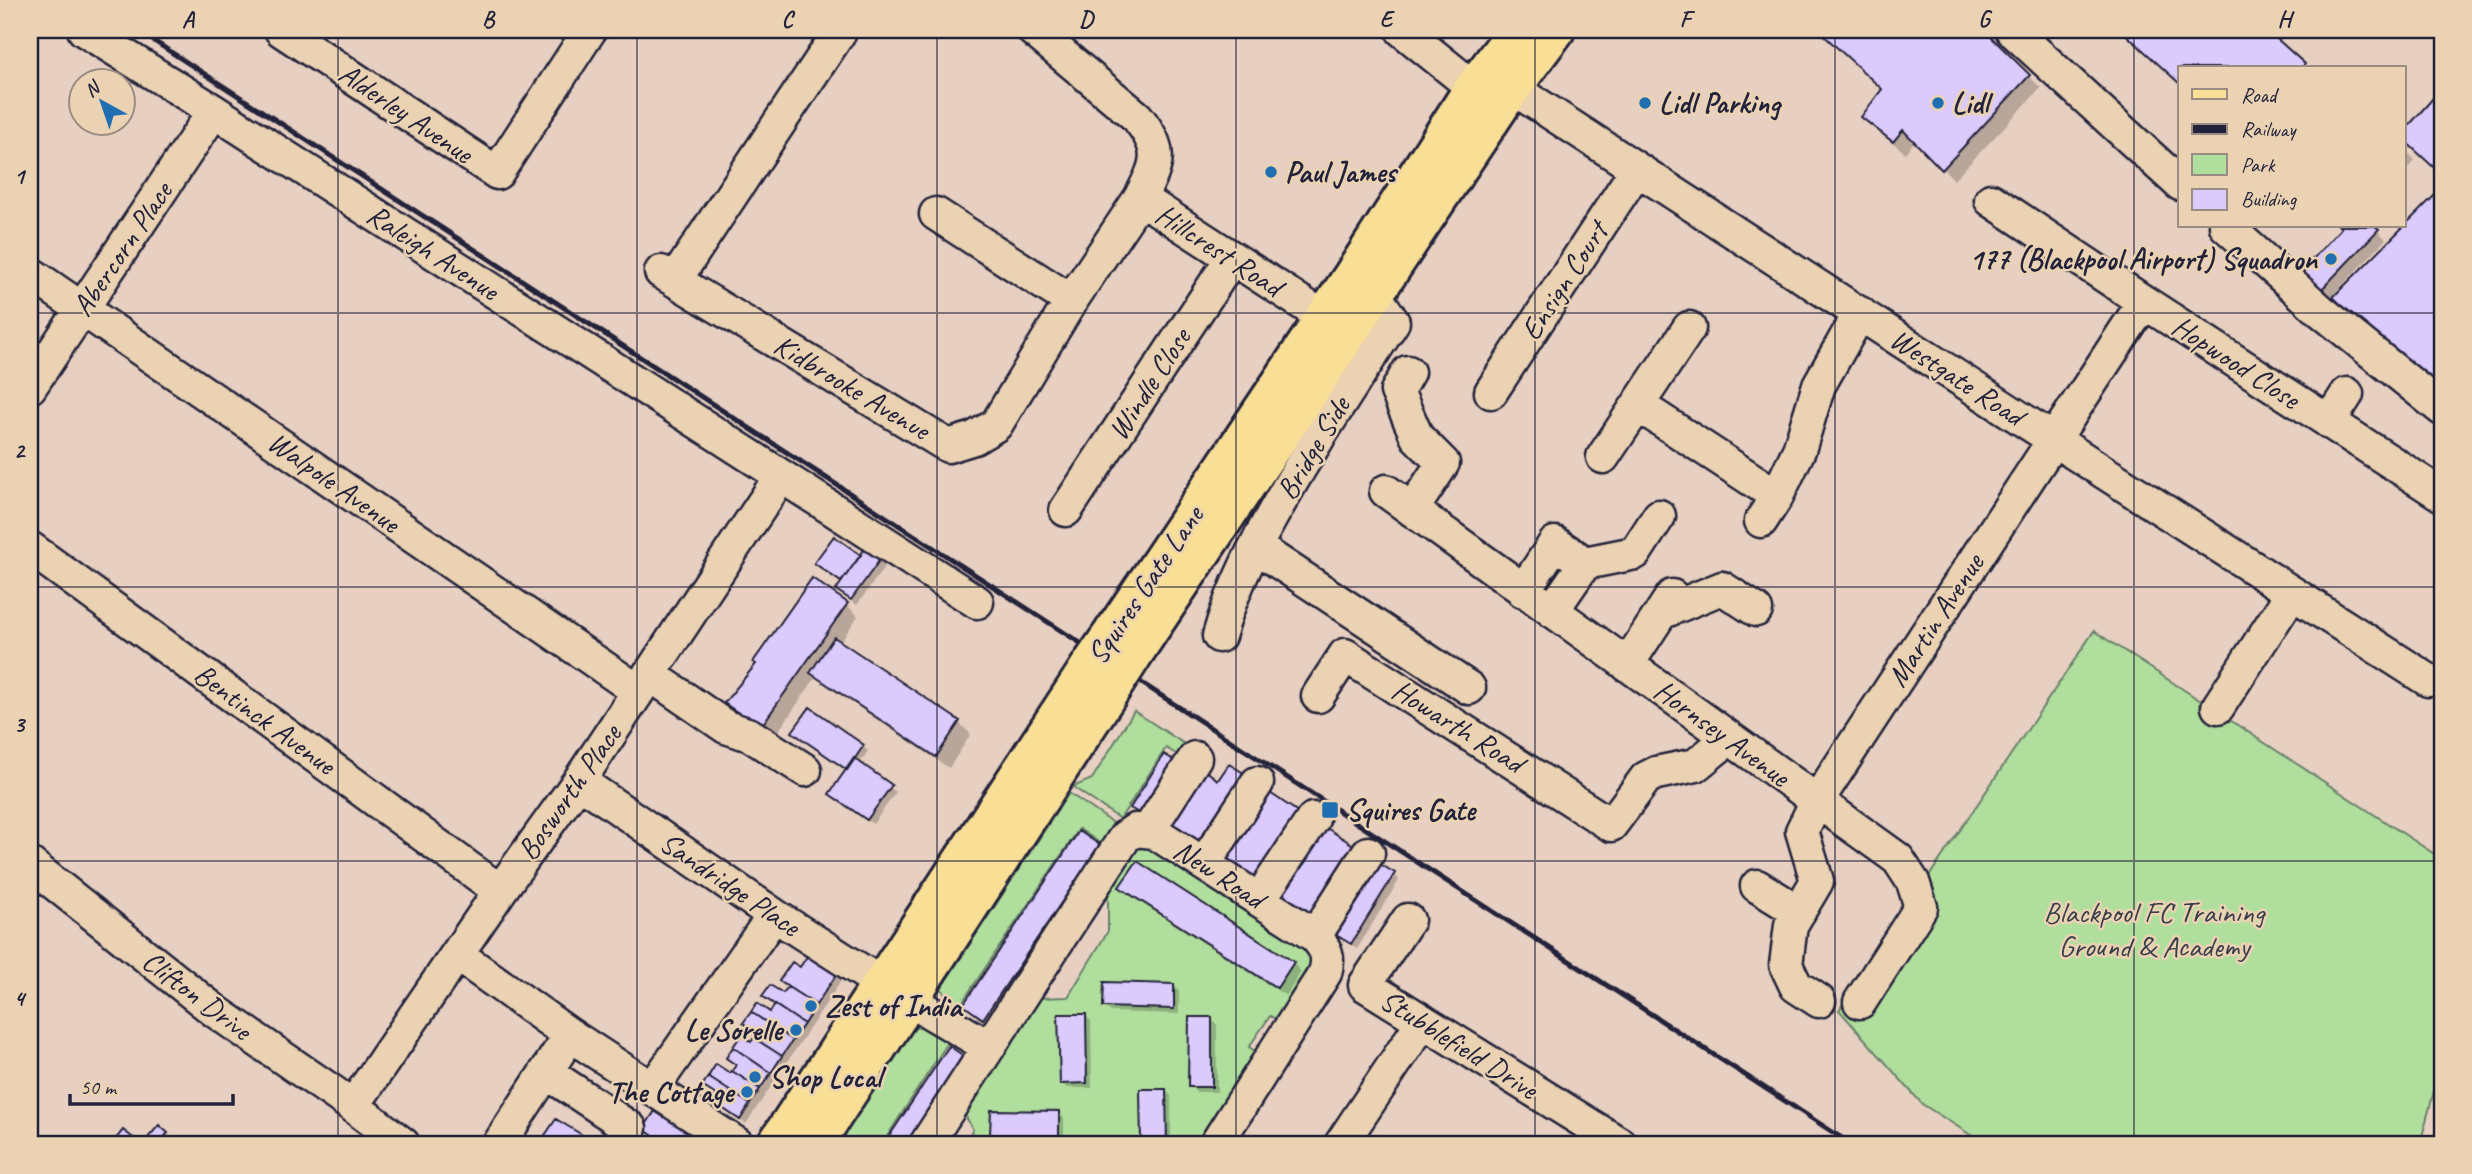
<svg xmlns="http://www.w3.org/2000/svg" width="2472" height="1174" font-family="Caveat,sans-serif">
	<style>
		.green { fill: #b0de9c; stroke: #69806c; stroke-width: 2 }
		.shadow { fill: #0003 }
		.building { fill: #dbcafc; stroke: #22223b; stroke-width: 2 }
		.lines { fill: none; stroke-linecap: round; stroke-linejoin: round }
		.minor-casing { stroke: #22223b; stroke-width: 37 }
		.major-casing { stroke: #22223b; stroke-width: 44 }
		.minor { stroke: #ead2b2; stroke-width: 32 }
		.major { stroke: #f9df96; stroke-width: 38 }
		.rail { stroke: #22223b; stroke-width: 5 }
		.major-bridge-casing { stroke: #22223b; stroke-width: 44; stroke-linecap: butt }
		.major-bridge { stroke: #f9df96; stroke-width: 38 }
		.grid { fill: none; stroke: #22223b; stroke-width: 2; stroke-opacity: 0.55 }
		.poi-dot { fill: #1f6fb2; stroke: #ead2b2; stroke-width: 2.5 }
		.labels { text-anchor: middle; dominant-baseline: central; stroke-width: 5; stroke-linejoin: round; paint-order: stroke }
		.poi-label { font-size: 30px; font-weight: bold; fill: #22223b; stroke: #ead2b2; text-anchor: start }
		.street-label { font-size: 30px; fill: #22223b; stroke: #ead2b2 }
		.park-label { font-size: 30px; fill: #373e4a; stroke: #ead2b2 }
		.neatline { fill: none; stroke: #22223b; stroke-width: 2.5 }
		.grid-label { font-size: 23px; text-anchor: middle; font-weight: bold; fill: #22223b }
	</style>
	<rect width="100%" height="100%" fill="#e7d0c1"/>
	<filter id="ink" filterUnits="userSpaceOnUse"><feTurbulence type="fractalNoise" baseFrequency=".0143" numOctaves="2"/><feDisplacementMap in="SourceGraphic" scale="14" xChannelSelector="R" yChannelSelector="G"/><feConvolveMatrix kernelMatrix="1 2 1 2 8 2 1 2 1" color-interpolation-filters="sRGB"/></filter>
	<g filter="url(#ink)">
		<!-- green -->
		<path class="green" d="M2094,631L2442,859V1061L2420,1144H1985L1922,1104L1839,1010Z
			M1134,711L1189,747L1181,757L1166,748L1120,819L1073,787L1092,779Z
			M1069,793L1116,825L1103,845L1079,829L959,1007L947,998L941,988Z
			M1143,839L1310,950L1318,964L1281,1022L1270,1016L1249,1047L1261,1055L1205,1144H963L973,1130L964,1113L1037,998L1068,997L1108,931V891Z
			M922,1027L930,1029L949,1041L882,1144H838L914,1028Z"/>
		<!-- shadow -->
		<path class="shadow" d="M1820,30H1982L2041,88L1954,180L1916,140L1905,153L1863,117L1884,90Z
			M2122,30H2264L2307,68H2180V83Z
			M2404,149L2415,160L2404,173Z
			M2439,194L2442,197V398L2333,295L2331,298L2303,272L2343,228L2340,226H2373L2386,239L2336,292L2338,294Z
			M866,549L886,565L857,605L844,595L842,583L816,563L861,557Z
			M846,604L858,616L840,643L959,723L971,734L949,768L824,684L816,677L773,739L739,715L727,703Z
			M794,731L863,746L868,751L859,764L896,792L873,824L837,799L848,770Z
			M1099,846L1116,864L1001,1035L982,1022L965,1005Z
			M1394,874L1399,880L1357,949L1344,940L1338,935Z
			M1122,887L1293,963L1301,972L1286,996L1130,896Z
			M801,970L838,973L843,978L746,1124L720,1106L714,1101L717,1096L704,1085L731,1075L759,1033L746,1023L771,1015L789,988L781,981Z
			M1174,985L1179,991V1014L1111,1012L1105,1007Z
			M1085,1015L1091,1021L1092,1088H1067L1062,1083Z
			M1212,1019L1217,1025V1092H1196L1190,1086Z
			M1166,1090L1171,1096V1144H1142V1091Z
			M657,1110L707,1144H663L657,1140L646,1129Z
			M1059,1113L1064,1118V1141L998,1140L992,1135Z
			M159,1127L169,1136L162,1144H154L148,1139Z"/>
		<!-- building -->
		<path class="building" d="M1818,30H1984L2030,75L1942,170L1903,130L1893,142L1861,117L1882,89Z
			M2121,30H2267L2305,64L2302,68H2180V84Z
			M2442,88V175L2404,140V131Z
			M2439,191L2442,195V400L2333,297Z
			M2339,226H2375L2379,229L2321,290L2301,272L2341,228Z
			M834,536L861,555L841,582L814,563Z
			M866,547L881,558L851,600L836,590Z
			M812,578L848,603L760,728L724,703L756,664L753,662Z
			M834,637L960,721L936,757L810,673Z
			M810,707L864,745L847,770L792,732Z
			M1164,754L1178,763L1144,816L1130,808Z
			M854,758L892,785L867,820L829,794Z
			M1229,764L1247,775L1198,848L1168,828L1206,771L1218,780Z
			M1270,793L1301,814L1256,882L1225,862Z
			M1325,827L1355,846L1308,919L1278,899Z
			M1079,831L1100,845L983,1019L963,1005Z
			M1137,861L1294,962L1277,988L1119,887Z
			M1380,864L1395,873L1351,944L1336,935Z
			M810,952L839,971L816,1005L779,981L792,962L800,967Z
			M1104,982L1174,984V1009L1103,1007Z
			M770,985L783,993L788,987L816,1005L804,1024L762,996Z
			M757,1003L770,1012L775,1005L804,1024L793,1040L751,1012Z
			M751,1012L793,1040L782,1056L754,1038L757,1032L743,1023Z
			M1058,1014H1086L1087,1083L1060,1084Z
			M1189,1017H1212V1087H1188Z
			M741,1035L751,1042L754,1038L782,1056L771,1073L733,1047Z
			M949,1046L970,1060L914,1144H884Z
			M733,1047L771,1073L760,1089L732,1071L736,1065L726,1058Z
			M716,1064L730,1073L732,1071L760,1089L750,1104L708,1077Z
			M708,1077L750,1104L740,1120L712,1101L716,1095L702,1086Z
			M1140,1089H1166L1167,1144H1141Z
			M657,1108L710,1144H666L643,1129Z
			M991,1110L1059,1111V1137L990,1135Z
			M556,1119L597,1144H539Z
			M159,1125L168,1133L158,1144H151L146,1140Z
			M123,1130L141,1144H112Z"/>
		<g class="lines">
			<!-- minor casing -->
			<g class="minor-casing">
				<path id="minor" d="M84,30L214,111L977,602
					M281,30L497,173L590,30
					M1033,30L1137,117C1164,151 1159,162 1140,198L1345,331
					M1402,30L1474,88L1492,100
					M2012,30L2180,184
					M1491,74L2054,440L2428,680
					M1991,200L2144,302
					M936,214L1071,301
					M2226,226L2321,311L2442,409
					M661,272L948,446L974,438L996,425L1071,301L1140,198
					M30,273L638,691
					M675,280L841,30
					M1408,372L1397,391L1417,437L1443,463L1412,510
					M30,387L214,111
					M1491,392L1637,169
					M1638,405L1777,496
					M2329,422L2347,394
					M1603,457L1689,328
					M1386,491L1898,859L1913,882L1921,907L1860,1002
					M1066,510L1232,258
					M1761,521L1777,496L1799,450L1819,385L1860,313
					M1256,547L1469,688
					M30,548L500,891
					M1585,563L1635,553L1659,516
					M1523,591L1555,543L1585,563L1552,611
					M1661,613L1722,588L1756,610
					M1219,636C1233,586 1258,539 1284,495C1318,435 1356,379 1393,322L1383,307L1356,279
					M1627,665L1672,596
					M649,674L726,727L750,735L805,770
					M1318,696L1345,655L1611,825L1646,778L1656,773L1696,765L1729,738
					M2218,707L2292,593
					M579,781L774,915L882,984L989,1047
					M1148,831L1195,758
					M30,864L215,1011L353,1106L403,1144
					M1204,864L1257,783
					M1757,886L1799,912
					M1259,900L1313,819
					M1408,920L1365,985L1620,1144
					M1315,936L1368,853
					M458,955L570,1035L737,1144
					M1819,1001L1796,986L1786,965L1791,925L1817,881L1802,831L1817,801L2144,302L2442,495
					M546,1072L630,1128
					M653,1088L774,915
					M353,1106L500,891L579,781L781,476
					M499,1144L570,1035
					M926,1144L1125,837L1135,830L1154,832L1315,936C1326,949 1330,956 1325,973L1216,1144
					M1341,1144L1423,1021"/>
			</g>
			<!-- major casing -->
			<g class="major-casing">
				<path id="major" d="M1114,632L1353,276L1474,88L1518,30
					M1137,648L1512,87L1555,30
					M777,1144L1090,667
					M814,1144L1114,684"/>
			</g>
			<!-- minor -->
			<use href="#minor" class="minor"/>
			<!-- major -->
			<use href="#major" class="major"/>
			<!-- rail -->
			<path class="rail" d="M137,30L1851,1144"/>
			<!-- major-bridge casing -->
			<g class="major-bridge-casing">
				<path id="major-bridge" d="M1090,667L1114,632
					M1114,684L1137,648"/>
			</g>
			<!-- major-bridge -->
			<use href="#major-bridge" class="major-bridge"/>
		</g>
	</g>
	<!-- grid -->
	<path class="grid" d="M338,30V1144M637,30V1144M937,30V1144M1236,30V1144M1535,30V1144M1835,30V1144M2134,30V1144M30,313H2442M30,587H2442M30,861H2442"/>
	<!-- markers -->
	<g class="poi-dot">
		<circle cx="1645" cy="103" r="7"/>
		<circle cx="1938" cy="103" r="7"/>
		<circle cx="1271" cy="172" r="7"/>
		<circle cx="2331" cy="259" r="7"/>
		<rect x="1321" y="801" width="18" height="18" rx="3.5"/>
		<circle cx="811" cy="1006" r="7"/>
		<circle cx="796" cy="1030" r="7"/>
		<circle cx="755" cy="1077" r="7"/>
		<circle cx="747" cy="1092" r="7"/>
	</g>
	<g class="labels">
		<!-- poi labels -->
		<g class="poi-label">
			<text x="1659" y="103">Lidl Parking</text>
			<text x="1952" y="103">Lidl</text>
			<text x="1285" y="172">Paul James</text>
			<text x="2317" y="259" text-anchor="end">177 (Blackpool Airport) Squadron</text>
			<text x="1346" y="810">Squires Gate</text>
			<text x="825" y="1006">Zest of India</text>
			<text x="782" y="1030" text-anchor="end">Le Sorelle</text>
			<text x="769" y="1077">Shop Local</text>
			<text x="733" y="1092" text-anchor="end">The Cottage</text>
		</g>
		<!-- street labels -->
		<g class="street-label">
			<text transform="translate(406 113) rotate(34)">Alderley Avenue</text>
			<text transform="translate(122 249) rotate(-56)">Abercorn Place</text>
			<text transform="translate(1219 250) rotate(33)">Hillcrest Road</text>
			<text transform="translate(433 252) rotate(33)">Raleigh Avenue</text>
			<text transform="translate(1564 281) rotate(-57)">Ensign Court</text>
			<text transform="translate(2236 362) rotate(33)">Hopwood Close</text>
			<text transform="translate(1957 377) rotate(33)">Westgate Road</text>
			<text transform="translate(1149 384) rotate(-57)">Windle Close</text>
			<text transform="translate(852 387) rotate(31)">Kidbrooke Avenue</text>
			<text transform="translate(1313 448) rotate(-59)">Bridge Side</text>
			<text transform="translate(334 482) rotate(35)">Walpole Avenue</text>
			<text transform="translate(1145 585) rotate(-56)">Squires Gate Lane</text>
			<text transform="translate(1935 620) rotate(-57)">Martin Avenue</text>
			<text transform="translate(265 719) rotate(36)">Bentinck Avenue</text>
			<text transform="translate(1458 726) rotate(32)">Howarth Road</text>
			<text transform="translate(1722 733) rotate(36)">Hornsey Avenue</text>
			<text transform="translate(569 792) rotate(-55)">Bosworth Place</text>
			<text transform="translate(1219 874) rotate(33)">New Road</text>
			<text transform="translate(730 884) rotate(34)">Sandridge Place</text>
			<text transform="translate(197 995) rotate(37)">Clifton Drive</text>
			<text transform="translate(1459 1044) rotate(32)">Stubblefield Drive</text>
		</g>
		<!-- park labels -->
		<g class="park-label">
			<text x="2154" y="912">Blackpool FC Training<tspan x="2154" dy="34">Ground &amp; Academy</tspan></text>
		</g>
	</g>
	<!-- margin -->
	<rect width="2472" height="1174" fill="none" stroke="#ead2b2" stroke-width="77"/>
	<!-- legend -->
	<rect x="2178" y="66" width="228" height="161" fill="#ead2b2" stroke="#9a8c82" stroke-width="2"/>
	<rect x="2192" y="89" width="35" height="10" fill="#f9df96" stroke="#9a8c82" stroke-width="2"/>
	<text x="2241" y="102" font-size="21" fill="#22223b">Road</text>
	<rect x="2192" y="124" width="35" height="10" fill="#22223b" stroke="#9a8c82" stroke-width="2"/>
	<text x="2241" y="136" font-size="21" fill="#22223b">Railway</text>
	<rect x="2192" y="154" width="35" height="21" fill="#b0de9c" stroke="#9a8c82" stroke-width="2"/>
	<text x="2241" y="172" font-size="21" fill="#22223b">Park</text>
	<rect x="2192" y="189" width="35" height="21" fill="#dbcafc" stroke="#9a8c82" stroke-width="2"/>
	<text x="2241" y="206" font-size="21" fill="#22223b">Building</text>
	<!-- north arrow -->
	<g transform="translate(102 102) rotate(320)"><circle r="33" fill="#ead2b2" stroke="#9a8c82" stroke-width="2"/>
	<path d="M0-5L12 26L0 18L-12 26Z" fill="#1f6fb2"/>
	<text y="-10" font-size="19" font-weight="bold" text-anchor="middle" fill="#22223b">N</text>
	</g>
	<!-- scale -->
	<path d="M70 1094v10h163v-10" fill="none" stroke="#22223b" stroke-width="3.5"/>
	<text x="80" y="1094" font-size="21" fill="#22223b" stroke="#ead2b2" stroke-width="5" paint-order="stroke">50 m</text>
	<rect x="38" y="38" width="2396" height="1098" class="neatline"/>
	<g class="grid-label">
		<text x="188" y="27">A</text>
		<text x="488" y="27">B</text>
		<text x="787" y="27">C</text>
		<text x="1086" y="27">D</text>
		<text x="1386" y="27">E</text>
		<text x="1685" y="27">F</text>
		<text x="1984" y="27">G</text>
		<text x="2284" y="27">H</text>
		<text x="19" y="184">1</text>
		<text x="19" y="458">2</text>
		<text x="19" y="732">3</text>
		<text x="19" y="1006">4</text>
	</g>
</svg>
